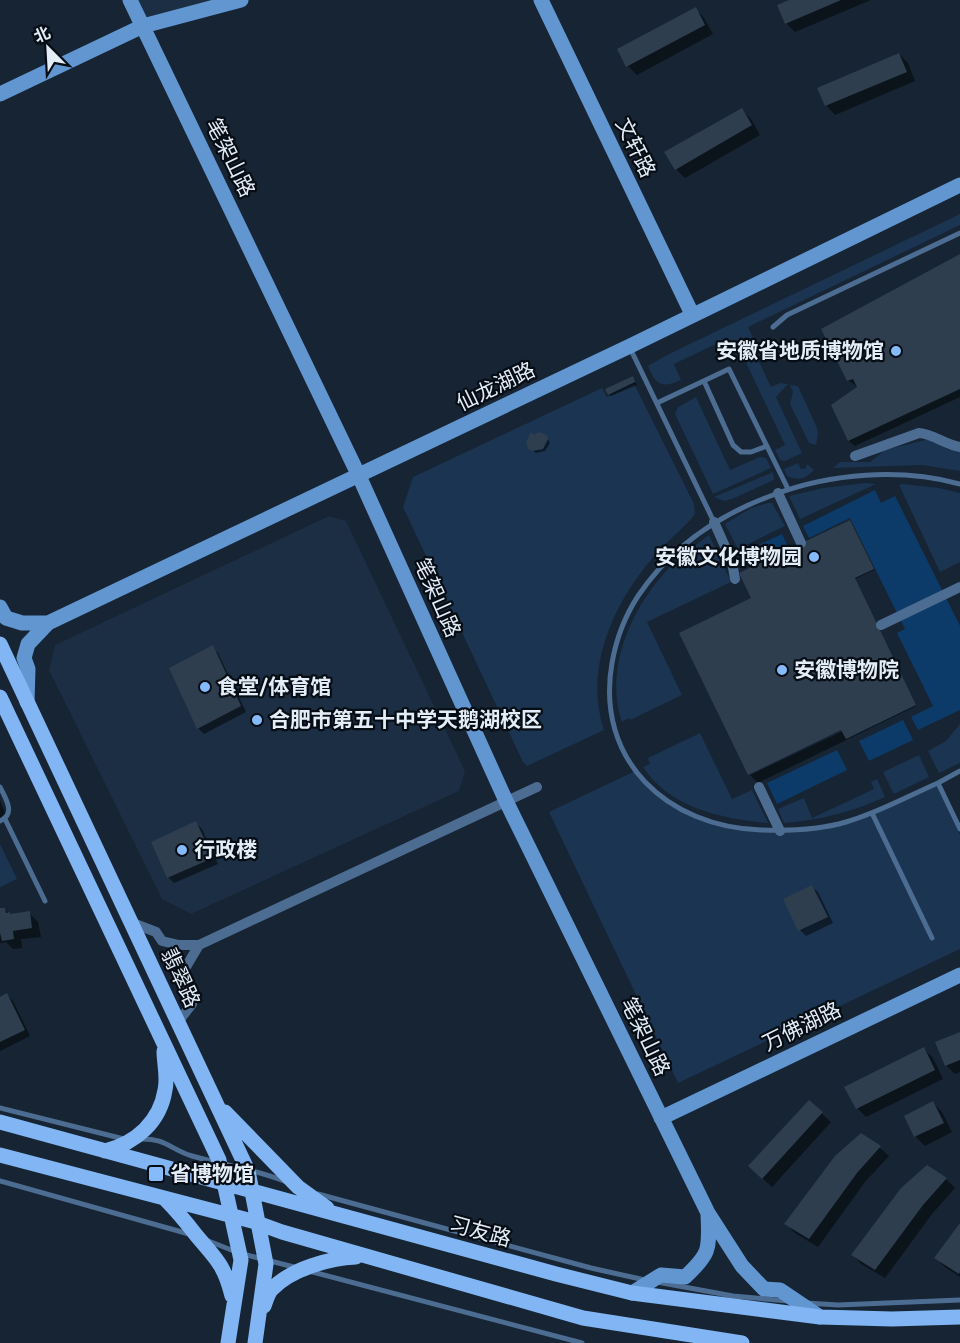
<svg xmlns="http://www.w3.org/2000/svg" width="960" height="1343" font-family="'Varela Round','Noto Sans SC',sans-serif">
	<style>
		.built { fill: #1b2e43 }
		.green { fill: #1a3451 }
		.water { fill: #0d3b69 }
		.shadow { fill: #0007 }
		.building { fill: #2f3e4f }
		.lines { fill: none; stroke-linecap: round; stroke-linejoin: round }
		.lane { stroke: #4d6c91; stroke-width: 5 }
		.street { stroke: #4d6c91; stroke-width: 10 }
		.secondary { stroke: #6296d1; stroke-width: 15 }
		.primary { stroke: #81b5f3; stroke-width: 15 }
		.poi-dot { fill: #85bbfb; stroke: #070d14; stroke-width: 2 }
		.labels { text-anchor: middle; dominant-baseline: central; stroke-width: 4.5; stroke-linejoin: round; paint-order: stroke }
		.street-label { font-size: 21px; fill: #e3edf8; stroke: #070d14 }
		.poi-label { font-size: 21px; font-weight: bold; fill: #e3edf8; stroke: #070d14; text-anchor: start }
	</style>
	<rect width="100%" height="100%" fill="#162434"/>
	<!-- built -->
	<path class="built" d="M130,0H241L143,26Z
		M329,516L346,521L465,771L459,791L191,914L162,899L49,670L55,645Z"/>
	<!-- green -->
	<path class="green" d="M960,214V225L748,327L756,344L727,357L720,342L674,364L681,380C661,389 656,385 648,366L667,355Z
		M753,349L771,387L780,383L788,384L776,397L802,453L785,461L780,460L775,450L785,445L742,354Z
		M634,384L694,504L695,514C682,531 664,543 651,560C612,606 584,670 604,730L527,766L523,762L403,507L413,477L602,388L607,397Z
		M790,385L798,386L817,428L818,434L816,445L809,443L790,404L793,392Z
		M696,397L730,470L760,457L766,458L771,468L713,494L675,414L678,407Z
		M929,439L947,449L960,452V471L922,465L833,468L840,462H870L885,450Z
		M798,463L801,469L806,468L807,464L814,470C806,479 798,481 787,476L784,469Z
		M773,472L774,480L732,499L724,501L714,497Z
		M865,483L876,484L800,519L789,496L823,488Z
		M903,484L939,488L960,493V562L940,572L899,485Z
		M768,503H772L785,526L738,549L725,524L751,508Z
		M709,535L731,582L647,622L682,695L630,720L629,718L622,722C603,668 633,605 670,567C682,555 696,545 709,535Z
		M960,724V763L939,773L928,751L946,741Z
		M700,733L732,799L752,790L768,823C722,819 670,808 643,767L650,764L648,758Z
		M919,755L929,777L894,794L883,772Z
		M635,771L664,800L709,822L745,830H790L845,823L938,783L960,835V949L678,1083L549,812Z
		M877,779L885,797C852,812 821,820 784,823L778,809L804,798L812,818L874,789L871,782Z
		M0,844L17,879L0,887Z"/>
	<!-- water -->
	<path class="water" d="M875,490L881,503L895,496L960,626V710L918,730L911,717L933,706L897,633L905,629L850,518L809,538L803,526Z
		M782,534L787,545L747,566L741,553Z
		M903,720L913,740L869,761L859,741Z
		M837,750L847,770L777,804L767,783Z"/>
	<!-- shadow -->
	<path class="shadow" d="M793,0H871L795,32L786,23Z
		M695,8L704,18L713,34L637,75L628,66L619,50Z
		M899,54L908,63L915,81L835,115L826,105Z
		M742,110L751,119L760,135L685,178L676,169Z
		M960,255V397L855,446L849,441L833,405L859,388L848,380Z
		M632,378L637,385L611,396L609,394Z
		M546,436L550,443L545,451L536,453L529,448L534,437Z
		M851,522L874,570L855,579L916,706L758,783L750,775L843,731L754,598Z
		M212,647L218,653L246,712L204,734L198,728Z
		M0,800L6,815L0,818Z
		M196,823L202,829L218,864L174,883L168,877Z
		M812,887L818,892L833,923L806,936L800,930Z
		M5,909L11,916L29,913L38,922L41,937L21,939L22,948L13,949L6,942L0,943V910Z
		M7,995L13,1001L30,1036L0,1051V998Z
		M960,1034V1072L955,1074L946,1065Z
		M924,1049L933,1058L943,1079L866,1117L857,1108Z
		M809,1102L831,1122L772,1187L759,1175Z
		M933,1103L942,1112L952,1132L925,1146L916,1137L906,1117Z
		M861,1135L880,1148L889,1156L865,1182L818,1247L795,1233L786,1224Z
		M928,1167L946,1179L955,1188L932,1214L885,1278L861,1264L853,1255Z
		M960,1226V1277L945,1267L936,1258Z"/>
	<!-- building -->
	<path class="building" d="M789,0H841L785,24L777,5Z
		M696,7L705,25L626,67L617,49Z
		M899,53L907,72L825,106L817,88Z
		M742,108L752,125L675,170L664,152Z
		M960,254V389L848,441L831,405L857,387L853,379L847,381L821,329Z
		M633,376L635,382L608,395L605,389Z
		M531,432L534,435L539,432L547,435L548,439L543,449L532,451L528,449L526,442Z
		M850,520L874,569L855,578L916,705L846,739L841,730L748,775L679,633L751,598L739,573Z
		M213,645L241,706L197,729L169,668Z
		M196,821L213,858L167,878L151,842Z
		M812,885L828,917L798,931L783,899Z
		M0,908H5L6,913L10,912V914L30,911L32,928L13,931L14,939L2,941L0,933Z
		M7,993L25,1030L0,1042V997Z
		M960,1032V1060L945,1066L935,1042Z
		M924,1047L935,1070L856,1109L844,1087Z
		M809,1100L823,1112L762,1179L748,1166Z
		M933,1101L944,1123L914,1137L904,1116Z
		M861,1133L881,1146L857,1173L809,1239L784,1224L835,1156Z
		M927,1165L947,1178L923,1205L875,1270L851,1255L901,1188Z
		M960,1223V1272L959,1274L934,1258Z"/>
	<g class="lines">
		<!-- lane -->
		<path class="lane" d="M773,327L787,315L960,233
			M630,348L714,522
			M704,381L733,445L741,452H751L767,446
			M657,403L729,369L788,489
			M960,484C900,468 831,473 773,495C718,515 671,547 638,596C625,616 616,640 612,663C595,760 667,827 761,830C789,831 819,830 846,822C878,813 908,796 938,783L960,829
			M938,783L960,771
			M0,787C6,799 16,814 0,821
			M872,813L932,938
			M5,819L45,901
			M0,1108L124,1139
			M139,1139C167,1138 169,1149 192,1156C223,1165 254,1169 284,1181
			M0,1181L189,1234
			M318,1194L591,1268L645,1280
			M206,1240L239,1253L298,1268
			M309,1271L582,1343
			M657,1282L733,1296L788,1301
			M806,1303L838,1305L960,1300"/>
		<!-- street -->
		<path class="street" d="M855,456L919,433C934,434 945,445 960,447
			M778,493L801,543
			M714,522L732,562L735,579
			M881,625L960,587
			M759,787L780,831
			M130,922L156,932L162,941L179,945H199L180,977L192,1004L178,1022
			M199,945L537,787"/>
		<!-- secondary -->
		<path class="secondary" d="M130,0L359,476L506,801L708,1213
			M541,0L692,314
			M0,94L143,26L241,0
			M0,607L6,618L22,623H48L28,644L24,658L28,669L27,702
			M48,623L630,346L960,185
			M661,1118L960,975
			M632,1293L661,1275L685,1277C712,1252 709,1248 708,1213L742,1266L764,1289L780,1290L820,1317"/>
		<!-- primary -->
		<path class="primary" d="M0,644L248,1171L266,1264L255,1343
			M0,697L219,1160L241,1260L228,1343
			M225,1112L298,1187L327,1208
			M0,1122L556,1274L632,1293L820,1317L892,1319L960,1317
			M105,1151C136,1143 160,1122 165,1090C168,1078 164,1063 164,1051
			M0,1155L252,1221L282,1232L583,1318L742,1343
			M165,1199C177,1211 186,1222 196,1235C216,1259 224,1264 232,1296
			M264,1306C266,1301 268,1293 272,1289C291,1269 330,1258 356,1257"/>
	</g>
	<!-- markers -->
	<g class="poi-dot">
		<circle cx="896" cy="351" r="6"/>
		<circle cx="814" cy="557" r="6"/>
		<circle cx="782" cy="670" r="6"/>
		<circle cx="205" cy="687" r="6"/>
		<circle cx="257" cy="720" r="6"/>
		<circle cx="182" cy="850" r="6"/>
		<rect x="148" y="1166" width="16" height="16" rx="3"/>
	</g>
	<g class="labels">
		<!-- street labels -->
		<g class="street-label">
			<text transform="translate(635 148) rotate(64)">文轩路</text>
			<text transform="translate(230 158) rotate(64)">笔架山路</text>
			<text transform="translate(496 387) rotate(-26)">仙龙湖路</text>
			<text transform="translate(437 598) rotate(66)">笔架山路</text>
			<text transform="translate(180 978) rotate(65)">翡翠路</text>
			<text transform="translate(802 1027) rotate(-26)">万佛湖路</text>
			<text transform="translate(645 1037) rotate(64)">笔架山路</text>
			<text transform="translate(480 1232) rotate(15)">习友路</text>
		</g>
		<!-- poi labels -->
		<g class="poi-label">
			<text x="884" y="351" text-anchor="end">安徽省地质博物馆</text>
			<text x="802" y="557" text-anchor="end">安徽文化博物园</text>
			<text x="794" y="670">安徽博物院</text>
			<text x="217" y="687">食堂/体育馆</text>
			<text x="269" y="720">合肥市第五十中学天鹅湖校区</text>
			<text x="194" y="850">行政楼</text>
			<text x="170" y="1174">省博物馆</text>
		</g>
	</g>
	<!-- north arrow -->
	<g transform="translate(48 48) rotate(336)" stroke="#070d14" stroke-width="4.5" paint-order="stroke">
	<path d="M0-4.5L10 22L0 15L-10 22Z" fill="#e3edf8"/>
	<text y="-9" font-size="16" font-weight="bold" text-anchor="middle" fill="#e3edf8">北</text>
	</g>
</svg>
